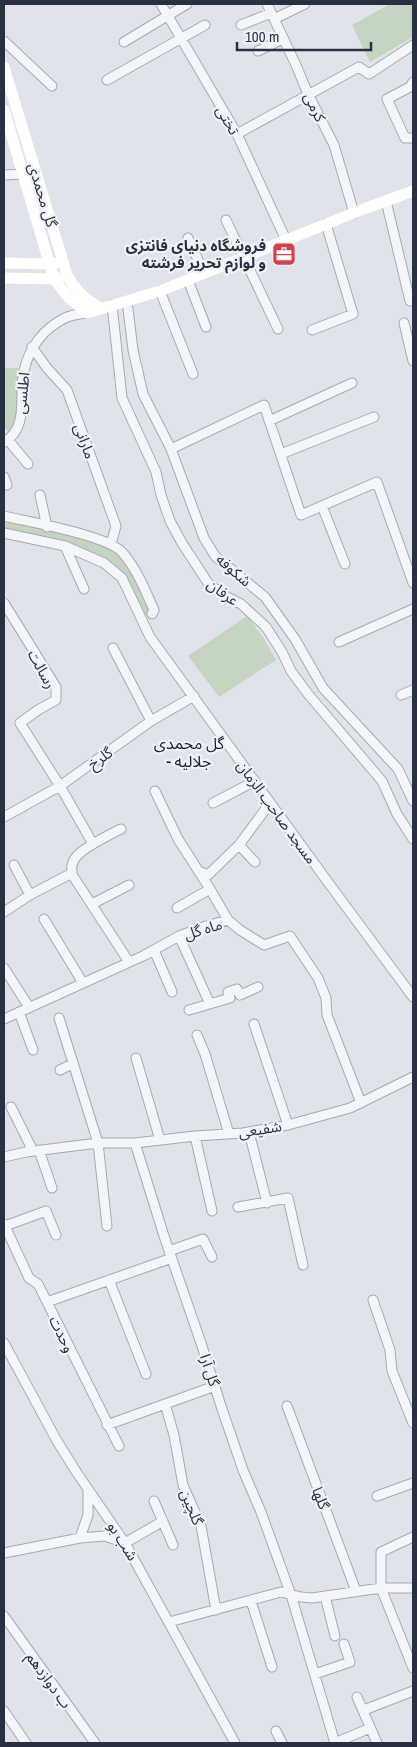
<svg xmlns="http://www.w3.org/2000/svg" width="417" height="1747" font-family="'Archivo Narrow','Noto Sans Arabic',sans-serif">
	<style>
		.green { fill: #c5d4c1 }
		.lines { fill: none; stroke-linecap: round; stroke-linejoin: round }
		.street-casing { stroke: #a5aab4; stroke-width: 11 }
		.street { stroke: #f3f5f8; stroke-width: 9 }
		.secondary { stroke: #fff; stroke-width: 11 }
		.labels { text-anchor: middle; dominant-baseline: central; stroke-width: 4.5; stroke-linejoin: round; paint-order: stroke }
		.street-label { font-size: 15px; fill: #283042; stroke: #f0f2f7 }
		.poi-label { font-size: 15px; font-weight: bold; fill: #283042; stroke: #f0f2f7; text-anchor: end }
		.neighbourhood-label { font-size: 16px; fill: #1a2133; stroke: #f0f2f7 }
	</style>
	<rect width="100%" height="100%" fill="#e0e3ea"/>
	<!-- green -->
	<path class="green" d="M390,4H413V37L370,62L352,25Z
		M4,368H18L16,420L8,432L4,426Z
		M4,518L74,533L121,552L146,595L150,613L141,618L122,576L104,561L4,532Z
		M247,616L263,637L276,660L219,697L188,656Z"/>
	<g class="lines">
		<!-- street casing -->
		<g class="street-casing">
			<path id="street" d="M161,4L237,134L286,240
				M267,4L296,65L308,94L334,145L354,213
				M274,19L305,4
				M241,25L271,13
				M4,41L52,86
				M124,42L187,4
				M258,51L283,39
				M107,80L205,25
				M413,82L410,87L387,99L405,138H413
				M237,134L359,67L369,74L413,45
				M4,175L24,174
				M386,201L410,301
				M226,220L278,329
				M188,238L204,273
				M188,280L206,327
				M160,291L193,374
				M127,301L133,350L143,394L171,449L204,538L215,556L265,597L295,639L323,688L398,769L413,801
				M112,305L122,398L156,472L161,495L170,521L182,543L208,583L223,595L241,604L266,627L282,652L291,671L308,694L382,781L397,814L413,839
				M404,323L413,361
				M312,330L353,314L326,224
				M32,347L47,368L67,390L116,526L111,544
				M269,421L352,383
				M8,440L28,464
				M4,442C30,428 18,394 24,371C29,348 43,329 65,318C71,315 80,314 87,313
				M171,449L264,405L301,515L377,482L413,583
				M281,454L374,417
				M4,477L7,485
				M40,495L47,527
				M322,506L345,564
				M4,516C29,522 106,535 122,552C137,569 145,590 154,610L152,614
				M4,533L65,546L104,563L122,578L150,637L330,885L413,997
				M65,546L84,589
				M4,603L56,687V700L38,710L20,723L60,786L93,844
				M339,642L413,609
				M113,648L151,721
				M401,695L413,690
				M155,791L178,839L210,889L228,920
				M213,803L255,781
				M4,817L60,786L151,721L194,696
				M121,829C109,835 84,847 76,857C71,863 71,870 73,876L129,962
				M239,845L255,862
				M14,865L30,895
				M199,871L208,875L239,845L270,803
				M92,904L129,885
				M177,908L210,889
				M4,912L30,895L72,873
				M44,919L83,983
				M179,936L210,1004
				M154,950L172,992
				M4,968L29,1007
				M189,1010L230,998L228,992L237,989L240,995L258,987
				M19,1012L33,1050
				M59,1018L98,1143L107,1226
				M4,1019L143,956L179,936L206,926L228,920L240,930L264,945L290,936L318,978L326,998L327,1015L361,1103
				M254,1024L288,1125
				M197,1035L205,1054L229,1134
				M136,1058L160,1140
				M60,1070L72,1064
				M11,1107L33,1151
				M249,1132L267,1203
				M195,1136L212,1211
				M135,1143L164,1236L201,1343L222,1409L243,1470L261,1512L291,1595L335,1743L370,1728
				M39,1150L52,1188
				M4,1157L26,1152L98,1143H135L195,1136L243,1133L288,1125L350,1108L413,1077
				M238,1207L288,1198L303,1265
				M4,1224L29,1278L38,1284L119,1446
				M5,1226L46,1211L56,1235
				M169,1251L203,1239L212,1257
				M109,1280L146,1374
				M373,1300L390,1350L392,1371L413,1423
				M47,1302L172,1258
				M4,1343L57,1441L77,1473L125,1543L235,1743
				M165,1404L174,1435L183,1485L201,1526L216,1610
				M287,1406L356,1591
				M107,1425L215,1386
				M377,1496L413,1483
				M154,1501L173,1545
				M413,1537L381,1552V1588L413,1668
				M80,1538L88,1515V1489
				M4,1553L80,1538L105,1536L125,1543L163,1521
				M325,1596L335,1636
				M251,1601L272,1667
				M4,1616L95,1743
				M169,1622L281,1592L301,1597L312,1598L381,1588H413
				M315,1674L350,1662L344,1644
				M357,1697L377,1743
				M364,1710L413,1691
				M4,1711L26,1743
				M276,1731L282,1743"/>
		</g>
		<!-- street -->
		<use href="#street" class="street"/>
		<!-- secondary -->
		<path class="secondary" d="M4,67L67,275C76,291 85,300 101,308
			M4,110L54,279L69,298L87,313L160,291L361,210L413,191
			M4,263L50,264L57,263
			M4,278L54,279L59,278"/>
	</g>
	<!-- icons -->
	<defs>
		<g id="office-square" transform="scale(1.25)"><rect x="-9" y="-9" width="18" height="18" rx="4" fill="#d53f4e" stroke="#f0f2f7"/><path d="M-6-3h4V-5.5h4V-3h4V5H-6ZM-1-4.5V-3h2v-1.5ZM-6 0V1H6V0Z" fill="#fff"/></g>
	</defs>
	<g fill-rule="evenodd">
		<use href="#office-square" x="284" y="254"/>
	</g>
	<g class="labels">
		<!-- street labels -->
		<g class="street-label">
			<text transform="translate(315 107) rotate(64)">کرمی</text>
			<text transform="translate(228 120) rotate(60)">تختی</text>
			<text transform="translate(43 195) rotate(73)">گل محمدی</text>
			<text transform="translate(22 393) rotate(-84)">اطلسی</text>
			<text transform="translate(85 441) rotate(70)">مارانی</text>
			<text transform="translate(234 570) rotate(41)">شکوفه</text>
			<text transform="translate(223 592) rotate(36)">عرفان</text>
			<text transform="translate(42 669) rotate(61)">رسالت</text>
			<text transform="translate(100 758) rotate(-35)">گلرخ</text>
			<text transform="translate(277 812) rotate(54)">مسجد صاحب الزمان</text>
			<text transform="translate(203 929) rotate(-17)">ماه گل</text>
			<text transform="translate(260 1129) rotate(-9)">شفیعی</text>
			<text transform="translate(62 1334) rotate(64)">وحدت</text>
			<text transform="translate(210 1370) rotate(72)">گل آرا</text>
			<text transform="translate(321 1498) rotate(69)">گلها</text>
			<text transform="translate(192 1507) rotate(68)">گلچین</text>
			<text transform="translate(123 1541) rotate(58)">شب بو</text>
			<text transform="translate(49 1680) rotate(54)">ب دوازدهم</text>
		</g>
		<!-- poi labels -->
		<g class="poi-label">
			<text x="266" y="245">فروشگاه دنیای فانتزی<tspan x="266" dy="17">و لوازم تحریر فرشته</tspan></text>
		</g>
		<!-- neighbourhood labels -->
		<g class="neighbourhood-label">
			<text x="189" y="743">گل محمدی<tspan x="189" dy="18">- جلالیه</tspan></text>
		</g>
	</g>
	<!-- border -->
	<rect width="417" height="1747" fill="none" stroke="#283042" stroke-width="10"/>
	<!-- scale -->
	<path d="M237 42v8h134v-8" fill="none" stroke="#283042" stroke-width="2.5"/>
	<text x="245" y="42" font-size="15" fill="#283042" stroke="#f0f2f7" stroke-width="4" paint-order="stroke">100 m</text>
</svg>
